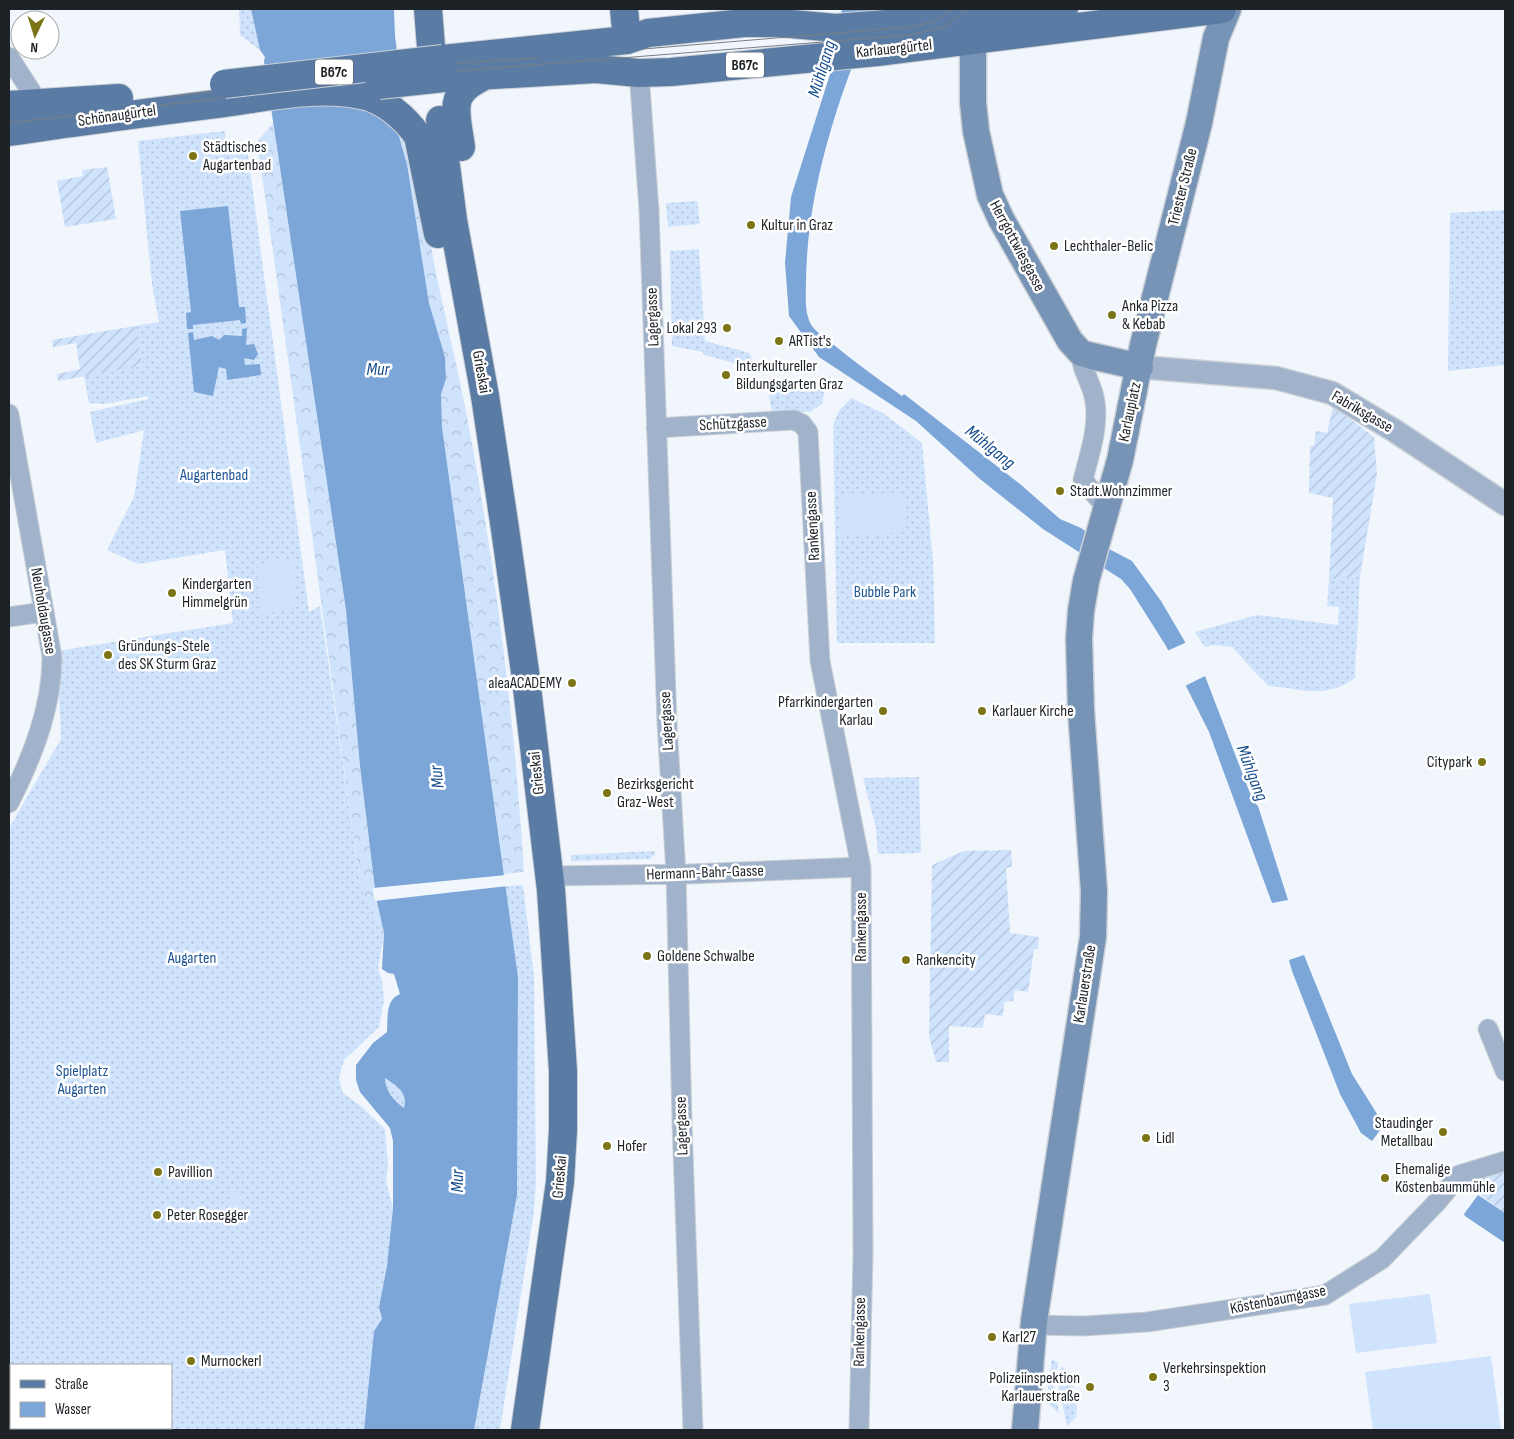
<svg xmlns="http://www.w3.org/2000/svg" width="1514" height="1439" font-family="'Sofia Sans Condensed',sans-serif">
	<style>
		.grass { fill: url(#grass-dots); fill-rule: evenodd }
		.forest { fill: url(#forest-crowns) }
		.garden { fill: url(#garden-furrows) }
		.pitch { fill: #cfe3fc }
		.water { fill: #7ca5d8; fill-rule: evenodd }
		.pier { fill: #f1f6fd }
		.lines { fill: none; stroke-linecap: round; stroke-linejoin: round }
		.minor-casing { stroke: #cbd0d6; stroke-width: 21 }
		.tertiary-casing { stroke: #cbd0d6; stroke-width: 25 }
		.secondary-casing { stroke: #cbd0d6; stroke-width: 29 }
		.primary-casing { stroke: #cbd0d6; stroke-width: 30 }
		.minor { stroke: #a1b3cb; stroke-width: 19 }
		.tertiary { stroke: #a1b3cb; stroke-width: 22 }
		.secondary { stroke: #7793b5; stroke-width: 26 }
		.primary { stroke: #5a7ba4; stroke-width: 28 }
		.tram { stroke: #7a7f84; stroke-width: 1 }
		.primary-bridge-casing { stroke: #cbd0d6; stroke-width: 30; stroke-linecap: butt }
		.primary-bridge { stroke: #5a7ba4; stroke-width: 28 }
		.poi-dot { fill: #7c7518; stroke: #fff; stroke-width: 2 }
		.labels { text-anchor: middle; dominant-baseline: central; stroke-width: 5; stroke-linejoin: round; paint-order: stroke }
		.shield { fill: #fff; stroke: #616468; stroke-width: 1 }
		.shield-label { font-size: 15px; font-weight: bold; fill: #1d2227 }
		.street-label { font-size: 16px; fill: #1d2227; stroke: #fff }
		.poi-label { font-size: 16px; fill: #1d2227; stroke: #fff; text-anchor: start }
		.park-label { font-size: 16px; fill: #1e5594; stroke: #fff }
		.water-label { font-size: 18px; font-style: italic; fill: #154d8c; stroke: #fff }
	</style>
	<defs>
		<pattern id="grass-dots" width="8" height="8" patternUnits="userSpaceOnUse" patternTransform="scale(1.25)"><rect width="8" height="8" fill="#cfe3fc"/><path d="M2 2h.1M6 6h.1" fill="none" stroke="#b1c2d8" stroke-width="1.8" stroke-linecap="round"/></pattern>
		<pattern id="forest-crowns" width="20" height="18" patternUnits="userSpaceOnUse" patternTransform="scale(1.25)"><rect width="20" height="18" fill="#cfe3fc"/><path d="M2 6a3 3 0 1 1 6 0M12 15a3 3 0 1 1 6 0" fill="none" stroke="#b1c2d8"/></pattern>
		<pattern id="garden-furrows" width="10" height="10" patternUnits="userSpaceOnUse" patternTransform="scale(1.25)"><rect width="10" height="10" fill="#cfe3fc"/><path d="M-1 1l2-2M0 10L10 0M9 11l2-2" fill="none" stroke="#b1c2d8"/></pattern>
	</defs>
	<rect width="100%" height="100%" fill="#f1f6fd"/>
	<!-- grass -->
	<path class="grass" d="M239,9H251L260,50L240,35Z
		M225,131L226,150L247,148L309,612L320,606L361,888L384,933L378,969L382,980L384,1000L379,1027L344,1060L339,1079L343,1093L362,1107L385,1129L388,1164L386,1181L393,1208L387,1266L379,1307L382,1319L374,1331L364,1430H9V828L61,739L57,651L233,623L225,550L138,564L107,550L134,497L144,430L96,443L90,412L148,399L149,396L104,404L89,403L84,376L143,366L135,326L159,322L152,285L138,141ZM11,1365H171V1428H11Z
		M697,201L700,224L668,227L666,203Z
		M1505,210V365L1448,371L1450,213Z
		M699,249L705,341L750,353L754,368L704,355L703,352L672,346L670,251Z
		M796,379C808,379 819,380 824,393L822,404L810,412H772L769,396C776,386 784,381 796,379Z
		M851,398L883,413L922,443L933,560L935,643H837L833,425L839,411Z
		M1360,576L1355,678C1325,700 1302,688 1268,686L1232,647L1214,645L1205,647L1195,632L1257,615L1338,625L1339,607L1327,606L1329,580Z
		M919,777L921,853L878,854L876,828L863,778Z
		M655,851V855L649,859L571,861V855Z
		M523,885L534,977L536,1179L534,1211L500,1430H474L517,1195L518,977L505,886Z
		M385,1078C397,1086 408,1092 404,1108C393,1100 385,1092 385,1078Z
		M1052,1359L1058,1363L1054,1386L1059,1413L1046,1402Z
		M1061,1366L1071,1373L1077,1411L1076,1417L1067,1426L1059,1389Z"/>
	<!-- forest -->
	<path class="forest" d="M273,123L346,610L360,766L376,897L384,933L361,888C325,640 294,391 257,142Z
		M396,126C426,161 426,224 435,268C447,327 462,385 472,444C498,585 515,729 524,872L504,874L442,427L441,394L446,379L445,357L429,303L407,164Z"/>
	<!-- garden -->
	<path class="garden" d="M107,167L116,219L65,227L57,181L83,176L82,170Z
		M135,326L143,366L58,381L57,374L80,369L76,343L53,347L52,340Z
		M1333,406L1374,437L1377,474L1360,576L1329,580L1333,498L1309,493L1310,446L1314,445L1316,431L1327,433Z
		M1011,850L1012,867L1006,868L1010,933L1039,937L1038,949H1034L1028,992L1015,990L1013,1001L1004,1002L1003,1016L985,1014L983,1028L949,1026V1062H936L929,1037L932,865L964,851Z
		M1505,1171V1213L1482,1196L1470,1183L1495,1172Z"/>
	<!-- pitch -->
	<path class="pitch" d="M905,493L906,532L841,535L839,494Z
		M293,560L296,609L261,614L257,564Z
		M229,1190H241L243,1212L231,1213Z
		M1430,1294L1437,1343L1356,1353L1349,1304Z
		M1491,1356L1501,1430H1373L1365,1372Z"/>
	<!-- water -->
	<path class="water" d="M251,9H394L395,36L403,96L396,126L407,164L429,303L445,357L446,379L441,394L442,427L518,977L517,1195L474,1430H364L374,1331L382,1319L379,1307L387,1266L393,1208V1141L390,1128L360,1092L356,1080V1065L373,1043L387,1032C388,1018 385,1000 400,994L394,974L388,973L382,969L384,933L376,897L360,766L346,610L264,61L265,57L260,50ZM385,1078C397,1086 408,1092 404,1108C394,1101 385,1091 385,1078Z
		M842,9H875C839,95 807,187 806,282C806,296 804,314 812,326C816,332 824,337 829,341C853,361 877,378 902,396L904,394L1020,484L1060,519L1081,528L1111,550L1132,561L1161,601L1205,676L1253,801L1258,806L1288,900L1272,903L1209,732L1166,646L1130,589L1121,579L1043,529L980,479L916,421L819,357L789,316L785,263L791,197L831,71Z
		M228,206L239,307H245L246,323L241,324L240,320L193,325V329H187L186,313L191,312L180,211Z
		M247,328L246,345L254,344L258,354L254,360L244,358L245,365L260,364L261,375L227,380L226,369L219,367L213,396L194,392L188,333L193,332L194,340L212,336L219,340L224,335L242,336V329Z
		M1304,955L1352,1074L1384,1125L1372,1141L1361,1133L1340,1094L1292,971L1289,960Z
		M1478,1195L1505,1213V1243L1465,1216L1464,1214Z"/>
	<!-- pier -->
	<path class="pier" d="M1187,642L1207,675L1185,686L1167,651Z
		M506,875L508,886L375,901L374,898L373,888Z"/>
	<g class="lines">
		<!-- minor casing -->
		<g class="minor-casing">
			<path id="minor" d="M9,57L34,96V105
				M639,73L649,210L667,723L676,874L682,1123L693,1430
				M1081,353C1081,371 1093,384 1095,402C1099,428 1089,455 1083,480L1098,498L1108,502
				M9,414L52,657C52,708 32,758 9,803
				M656,428L794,420L802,424L808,432L820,661L861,867L863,1253L859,1430
				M9,617L43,612
				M549,876L689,874L861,867
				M1488,1029L1505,1071
				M1034,1325L1084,1326L1147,1322L1325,1295L1382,1259L1437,1202L1459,1175L1505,1161"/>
		</g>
		<!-- tertiary casing -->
		<g class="tertiary-casing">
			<path id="tertiary" d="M1140,367L1276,378L1332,393L1395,431L1505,504"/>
		</g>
		<!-- secondary casing -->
		<g class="secondary-casing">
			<path id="secondary" d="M973,18V102L976,131L990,195L1001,219L1070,341L1081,353L1092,356L1140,367
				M1025,1430L1034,1321L1093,937L1094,891L1081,710L1079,638L1081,611L1086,581L1120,460L1143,345L1199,123L1216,38L1228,9"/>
		</g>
		<!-- primary casing -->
		<g class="primary-casing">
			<path id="primary" d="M428,9L431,47
				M624,9L627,40
				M443,59L627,40L648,33L744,23H780L836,28L910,22L952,23L1064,9
				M444,78L596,69L639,73L671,72L877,52L1222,9
				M9,105L119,98
				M440,120L453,220L485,396L505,529L526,679L551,890L563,1071V1130L560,1182L525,1430
				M9,132C81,121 152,112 224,103C268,97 317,86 361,95C384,99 405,118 418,136L438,234
				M461,147C456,109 446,93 487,75"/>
		</g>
		<!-- minor -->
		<use href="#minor" class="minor"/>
		<!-- tertiary -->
		<use href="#tertiary" class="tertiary"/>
		<!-- secondary -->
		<use href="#secondary" class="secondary"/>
		<!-- primary -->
		<use href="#primary" class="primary"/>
		<!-- tram -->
		<path class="tram" d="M643,49L909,27L934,22L953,9
			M168,97L443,64L538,58
			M9,123L444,72L911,35L946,26L967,9"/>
		<!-- primary-bridge casing -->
		<g class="primary-bridge-casing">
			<path id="primary-bridge" d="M224,84L443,59
				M379,85L444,78"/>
		</g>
		<!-- primary-bridge -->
		<use href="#primary-bridge" class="primary-bridge"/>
	</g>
	<!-- markers -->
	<g class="poi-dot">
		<circle cx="193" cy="156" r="5"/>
		<circle cx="751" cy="225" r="5"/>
		<circle cx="1054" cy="246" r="5"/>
		<circle cx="1112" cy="315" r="5"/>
		<circle cx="727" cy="328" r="5"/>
		<circle cx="779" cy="341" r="5"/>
		<circle cx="726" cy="375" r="5"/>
		<circle cx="1060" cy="491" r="5"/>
		<circle cx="172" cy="593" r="5"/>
		<circle cx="108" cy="655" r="5"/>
		<circle cx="572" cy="683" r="5"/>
		<circle cx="883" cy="711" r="5"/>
		<circle cx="982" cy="711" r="5"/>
		<circle cx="1482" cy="762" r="5"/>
		<circle cx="607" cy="793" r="5"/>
		<circle cx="647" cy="956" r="5"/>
		<circle cx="906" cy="960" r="5"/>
		<circle cx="1443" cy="1132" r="5"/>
		<circle cx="1146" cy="1138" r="5"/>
		<circle cx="607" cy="1146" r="5"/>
		<circle cx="158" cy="1172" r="5"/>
		<circle cx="1385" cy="1178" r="5"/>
		<circle cx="157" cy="1215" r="5"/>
		<circle cx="992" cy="1337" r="5"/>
		<circle cx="191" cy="1361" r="5"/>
		<circle cx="1153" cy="1377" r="5"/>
		<circle cx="1090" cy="1387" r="5"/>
	</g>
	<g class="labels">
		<!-- shield labels -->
		<g class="shield">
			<rect x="726" y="52.5" width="38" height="25" rx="4"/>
			<rect x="315" y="59.5" width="38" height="25" rx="4"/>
		</g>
		<g class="shield-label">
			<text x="745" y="65">B67c</text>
			<text x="334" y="72">B67c</text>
		</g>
		<!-- street labels -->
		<g class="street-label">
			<text transform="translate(894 49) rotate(-6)">Karlauergürtel</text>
			<text transform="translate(117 116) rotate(-8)">Schönaugürtel</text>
			<text transform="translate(1183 187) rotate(-76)">Triester Straße</text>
			<text transform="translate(1017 246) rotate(62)">Herrgottwiesgasse</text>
			<text transform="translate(653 317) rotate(-92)">Lagergasse</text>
			<text transform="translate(481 372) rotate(80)">Grieskai</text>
			<text transform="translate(1130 412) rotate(-78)">Karlauplatz</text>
			<text transform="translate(1362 412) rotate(30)">Fabriksgasse</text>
			<text transform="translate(733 424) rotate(-3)">Schützgasse</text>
			<text transform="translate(813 526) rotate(-93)">Rankengasse</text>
			<text transform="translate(43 611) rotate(80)">Neuholdaugasse</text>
			<text transform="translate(667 721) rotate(-93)">Lagergasse</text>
			<text transform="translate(537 773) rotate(-96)">Grieskai</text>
			<text transform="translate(705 873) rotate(-2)">Hermann-Bahr-Gasse</text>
			<text transform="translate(861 927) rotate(-90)">Rankengasse</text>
			<text transform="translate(1085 984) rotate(-81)">Karlauerstraße</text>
			<text transform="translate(682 1126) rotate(-92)">Lagergasse</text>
			<text transform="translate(560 1177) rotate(-85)">Grieskai</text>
			<text transform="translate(1278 1300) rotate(-11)">Köstenbaumgasse</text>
			<text transform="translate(860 1332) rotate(-89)">Rankengasse</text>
		</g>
		<!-- poi labels -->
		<g class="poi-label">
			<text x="203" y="147">Städtisches<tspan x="203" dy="18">Augartenbad</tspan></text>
			<text x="761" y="225">Kultur in Graz</text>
			<text x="1064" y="246">Lechthaler-Belic</text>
			<text x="1122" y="306">Anka Pizza<tspan x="1122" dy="18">&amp; Kebab</tspan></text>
			<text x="717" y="328" text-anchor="end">Lokal 293</text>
			<text x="789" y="341">ARTist's</text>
			<text x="736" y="366">Interkultureller<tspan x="736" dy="18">Bildungsgarten Graz</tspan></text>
			<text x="1070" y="491">Stadt.Wohnzimmer</text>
			<text x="182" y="584">Kindergarten<tspan x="182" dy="18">Himmelgrün</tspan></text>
			<text x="118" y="646">Gründungs-Stele<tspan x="118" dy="18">des SK Sturm Graz</tspan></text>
			<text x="562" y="683" text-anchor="end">aleaACADEMY</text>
			<text x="873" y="702" text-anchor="end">Pfarrkindergarten<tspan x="873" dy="18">Karlau</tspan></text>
			<text x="992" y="711">Karlauer Kirche</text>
			<text x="1472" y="762" text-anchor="end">Citypark</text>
			<text x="617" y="784">Bezirksgericht<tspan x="617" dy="18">Graz-West</tspan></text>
			<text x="657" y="956">Goldene Schwalbe</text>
			<text x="916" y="960">Rankencity</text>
			<text x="1433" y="1123" text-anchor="end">Staudinger<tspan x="1433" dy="18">Metallbau</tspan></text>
			<text x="1156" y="1138">Lidl</text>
			<text x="617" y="1146">Hofer</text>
			<text x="1395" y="1169">Ehemalige<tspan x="1395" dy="18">Köstenbaummühle</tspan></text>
			<text x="168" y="1172">Pavillion</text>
			<text x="167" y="1215">Peter Rosegger</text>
			<text x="1002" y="1337">Karl27</text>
			<text x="201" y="1361">Murnockerl</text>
			<text x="1163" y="1368">Verkehrsinspektion<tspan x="1163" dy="18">3</tspan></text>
			<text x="1080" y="1378" text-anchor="end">Polizeiinspektion<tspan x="1080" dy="18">Karlauerstraße</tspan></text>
		</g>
		<!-- park labels -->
		<g class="park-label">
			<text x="214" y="475">Augartenbad</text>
			<text x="885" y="592">Bubble Park</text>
			<text x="192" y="958">Augarten</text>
			<text x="82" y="1071">Spielplatz<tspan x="82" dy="18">Augarten</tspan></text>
		</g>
		<!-- water labels -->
		<g class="water-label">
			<text transform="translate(822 69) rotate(-73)">Mühlgang</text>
			<text x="378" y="369">Mur</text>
			<text transform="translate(990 447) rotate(39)">Mühlgang</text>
			<text transform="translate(1252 773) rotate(69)">Mühlgang</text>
			<text transform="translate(437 777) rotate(-96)">Mur</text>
			<text transform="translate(457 1181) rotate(-90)">Mur</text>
		</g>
	</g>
	<!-- border -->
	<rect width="1514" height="1439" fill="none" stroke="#1d2227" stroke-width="20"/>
	<!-- legend -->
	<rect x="10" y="1364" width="162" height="65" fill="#ffffff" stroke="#a5a7a9"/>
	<rect x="20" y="1380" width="25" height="8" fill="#5a7ba4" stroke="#a5a7a9"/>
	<text x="55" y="1389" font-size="15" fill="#1d2227">Straße</text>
	<rect x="20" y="1402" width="25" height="15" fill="#7ca5d8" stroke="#a5a7a9"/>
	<text x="55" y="1414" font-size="15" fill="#1d2227">Wasser</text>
	<!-- north arrow -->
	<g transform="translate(35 35) rotate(184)"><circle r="24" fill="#ffffff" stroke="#a5a7a9"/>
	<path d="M0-4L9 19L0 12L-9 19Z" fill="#7c7518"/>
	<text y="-8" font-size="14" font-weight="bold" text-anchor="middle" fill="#1d2227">N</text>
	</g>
</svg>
